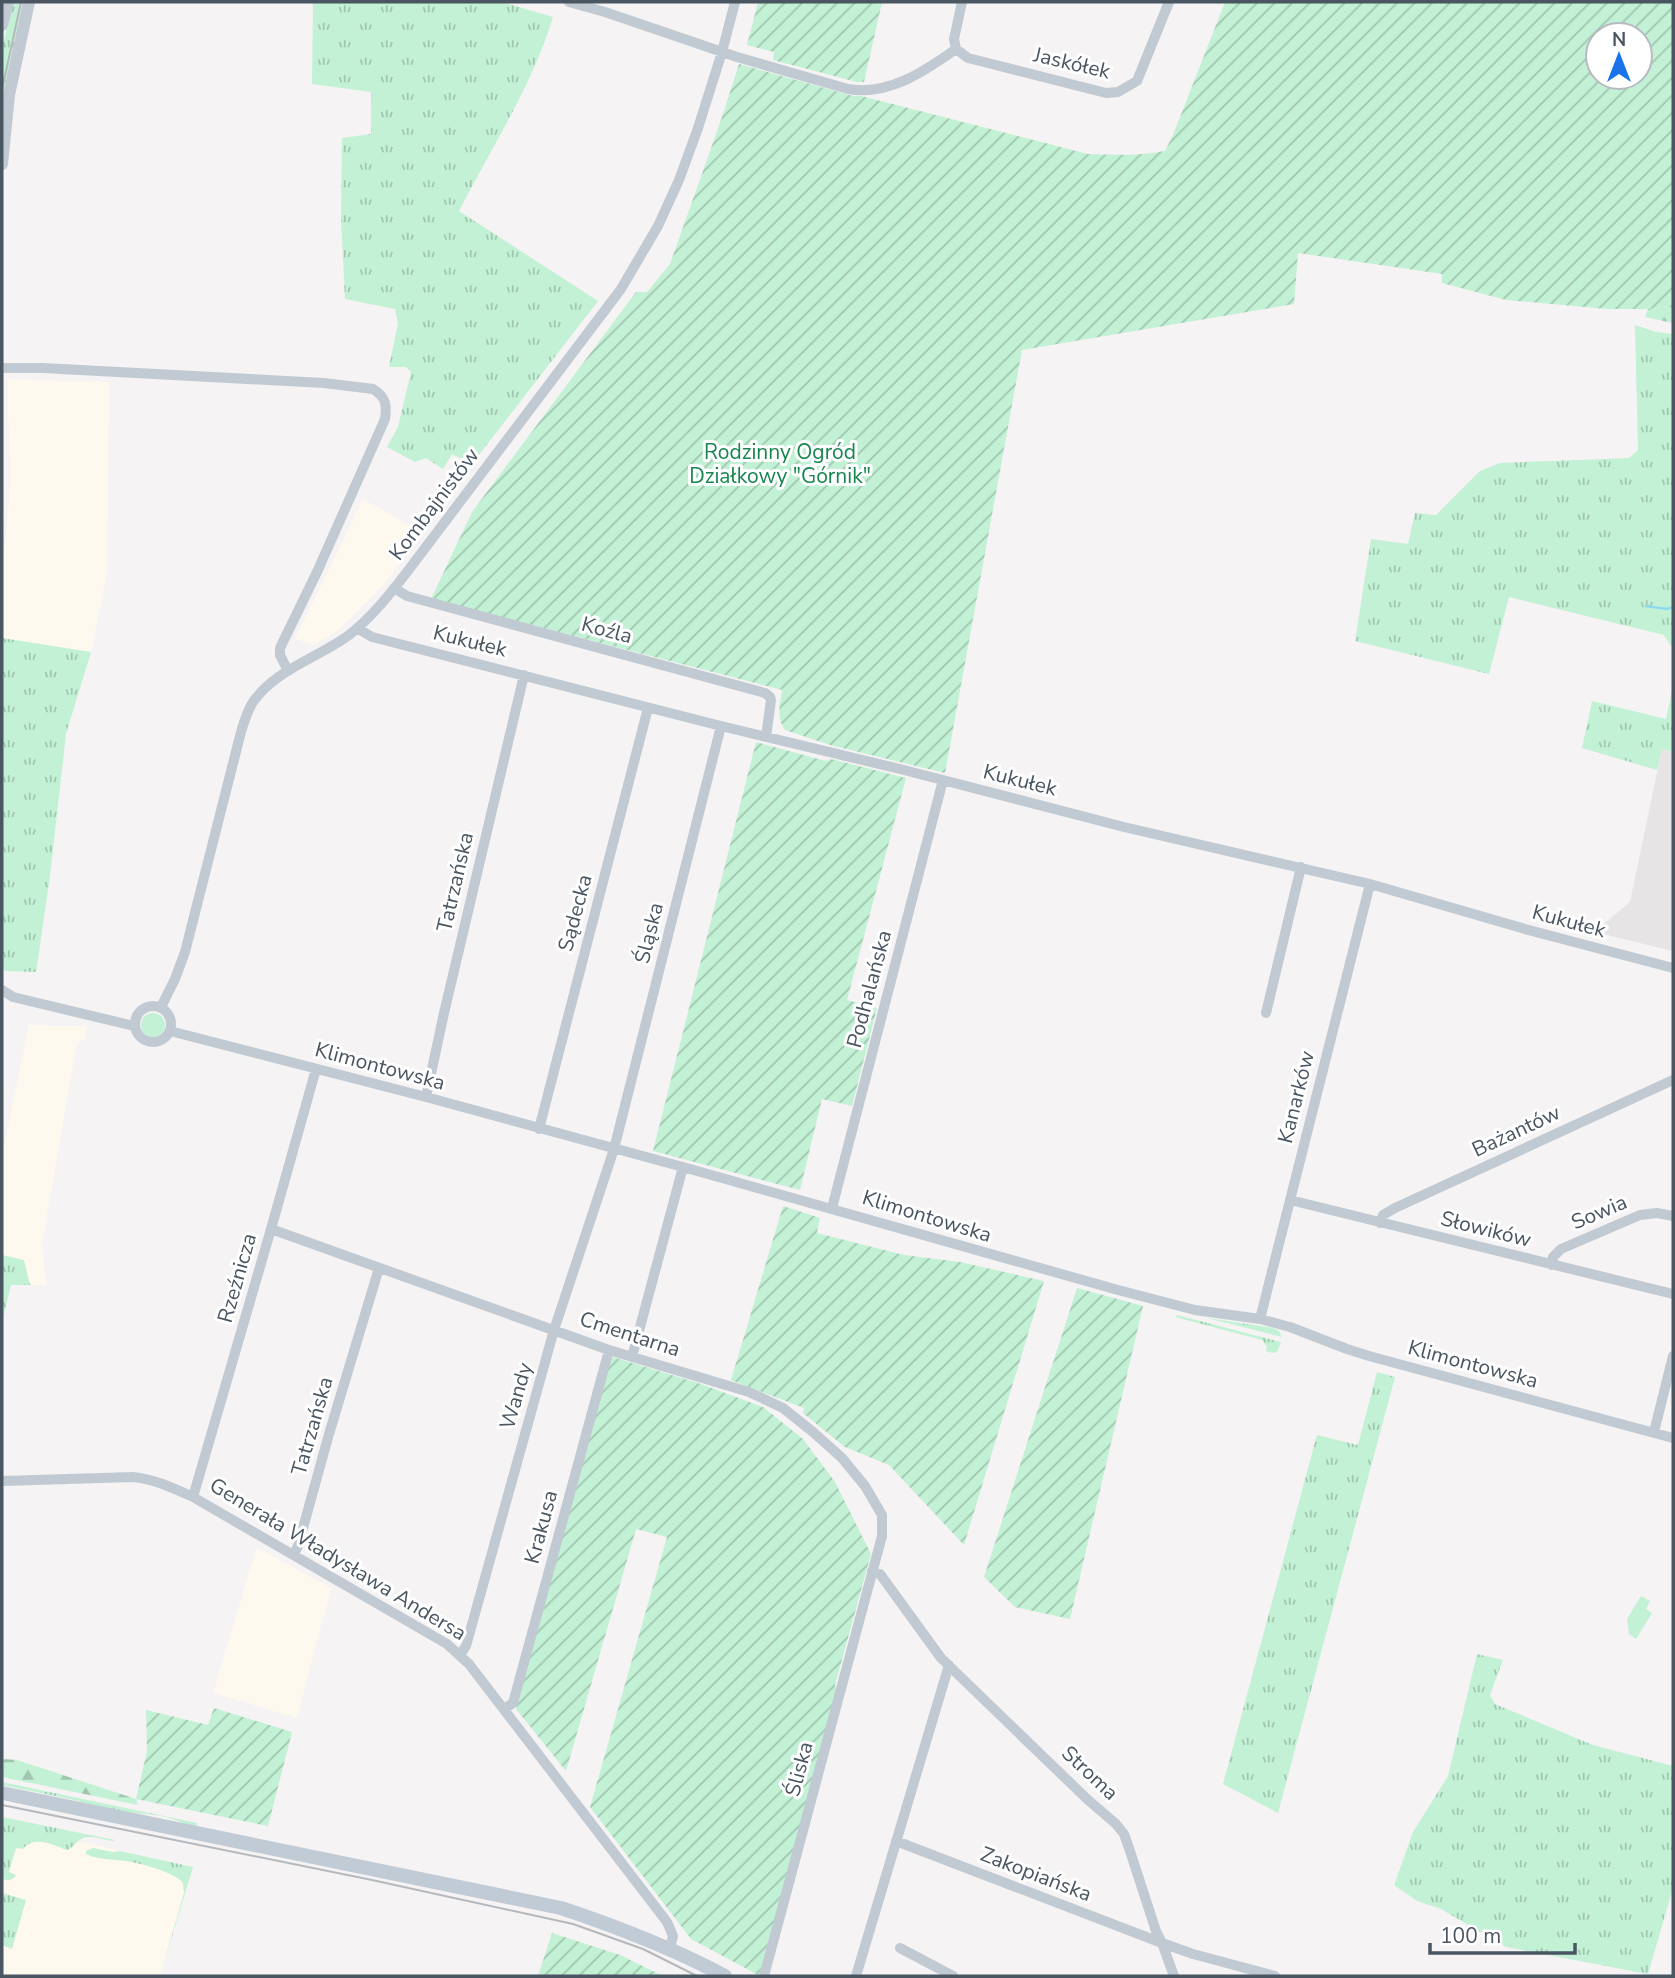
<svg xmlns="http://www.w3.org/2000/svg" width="1675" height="1978" font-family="'Nunito Sans',sans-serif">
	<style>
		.commercial { fill: #fdf9ef }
		.education { fill: #e6e4e5 }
		.grass { fill: url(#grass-tufts) }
		.forest { fill: url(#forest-firs) }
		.park { fill: #c3f1d5 }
		.garden { fill: url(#garden-furrows); fill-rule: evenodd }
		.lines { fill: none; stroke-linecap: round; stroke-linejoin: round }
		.stream { stroke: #90daee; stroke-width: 2.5 }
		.minor { stroke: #c1cad2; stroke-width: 10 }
		.tertiary { stroke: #c1cad2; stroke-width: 12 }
		.secondary { stroke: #c1cbd6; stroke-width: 14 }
		.tram { stroke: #b5b8bd; stroke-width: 2 }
		.labels { text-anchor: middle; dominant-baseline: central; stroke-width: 6; stroke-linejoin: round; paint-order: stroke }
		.street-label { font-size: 21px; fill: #4a5661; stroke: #fff }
		.park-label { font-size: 21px; fill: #17864f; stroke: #fff }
	</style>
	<defs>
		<pattern id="grass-tufts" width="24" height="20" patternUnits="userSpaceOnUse" patternTransform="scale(1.75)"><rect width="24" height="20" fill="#c3f1d5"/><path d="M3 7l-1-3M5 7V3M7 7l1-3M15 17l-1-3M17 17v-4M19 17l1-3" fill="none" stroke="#a0c6b0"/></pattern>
		<pattern id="forest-firs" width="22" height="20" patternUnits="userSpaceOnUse" patternTransform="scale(1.75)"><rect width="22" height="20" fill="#c3f1d5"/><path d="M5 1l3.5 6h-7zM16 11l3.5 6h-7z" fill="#a0c6b0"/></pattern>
		<pattern id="garden-furrows" width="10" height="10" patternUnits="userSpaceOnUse" patternTransform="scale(1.75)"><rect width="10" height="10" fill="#c3f1d5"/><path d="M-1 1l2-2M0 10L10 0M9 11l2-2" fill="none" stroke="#a0c6b0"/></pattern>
	</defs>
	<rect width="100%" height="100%" fill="#f5f3f3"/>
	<!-- commercial -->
	<path class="commercial" d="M8,379L109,382L107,572L91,652L2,638V558L4,554L11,478L8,413Z
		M363,499L422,533L382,587L338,631L313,645L295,639Z
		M29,1024L49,1026H87L84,1040L77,1043L42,1244L46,1285H30L24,1261L2,1255V1155Z
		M256,1549L266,1552L331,1588L297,1718L213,1693Z
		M2,1822L72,1840L193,1867L160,1976H2Z"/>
	<!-- education -->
	<path class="education" d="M1662,749L1673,752V951L1594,932L1630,902Z"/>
	<!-- grass -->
	<path class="grass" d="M13,2H24L12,53L2,106V49Z
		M313,2H502L553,17C532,86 492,147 459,211L598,301L472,464L452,454L443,469L426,458L415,462L387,447L398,427L411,372L406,367H389L398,323L395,309L345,299L341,218L342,138L371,134V92L312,84Z
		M1635,325L1656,332L1673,334V649L1664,635L1509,597L1489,674L1355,641L1371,539L1408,544L1415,513L1436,515L1480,471L1500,463L1629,458L1638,450Z
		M2,638L91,652L66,734L50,876L36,972L5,971L2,967Z
		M1673,687V752L1662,749L1657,770L1582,748L1592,701L1666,719Z
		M141 1025a12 12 0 1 1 24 0a12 12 0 1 1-24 0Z
		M2,1255L24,1260L30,1285H11L2,1322Z
		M1177,1315L1281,1342L1277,1352L1273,1353L1266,1351L1267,1347L1262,1340L1175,1317Z
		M1207,1318L1273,1328L1279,1331L1282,1337Z
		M1377,1372L1395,1377L1278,1813L1223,1784L1317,1435L1358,1445Z
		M1477,1654L1503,1660L1490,1695L1495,1704L1593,1745L1673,1766V1888L1648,1974L1506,1947L1441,1909L1417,1901L1394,1885L1413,1832L1448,1776Z
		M2,1782L197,1823L196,1827C188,1826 186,1825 180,1822C169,1816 139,1811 128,1815L70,1799L2,1785Z
		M2,1817L115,1840L112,1841C103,1840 90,1834 81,1839C75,1843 74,1847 67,1850C52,1845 35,1835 23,1849L16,1848L9,1872L16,1875C12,1881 8,1881 2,1879Z
		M93,1848L113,1852L120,1851L193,1867L160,1976L184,1893L183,1883C175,1872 139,1863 125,1861C111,1859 98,1860 86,1854V1851Z
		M2,1893L26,1900L12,1949L2,1945Z"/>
	<!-- forest -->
	<path class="forest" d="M1673,307V323L1645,317L1648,309Z
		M2,1759L17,1760L136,1799L138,1805L2,1777Z"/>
	<!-- park -->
	<path class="park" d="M1641,1596L1650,1601L1646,1609L1652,1613L1636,1639L1629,1634L1627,1619Z"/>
	<!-- garden -->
	<path class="garden" d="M758,2H882L864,82H857L773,60L774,52L747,45Z
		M1225,2H1673V307L1648,309H1607L1506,300L1442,283V274L1298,253L1294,304L1022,350L945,773L830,745L785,730C776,717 780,705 782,690L431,599L472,512L636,292H647L670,264L721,120L739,64L853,96H861L1088,154C1114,155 1140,156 1165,151L1173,135ZM1598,35H1640V77H1598Z
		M756,742L826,761L831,759L906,778L847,1000L877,1008L852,1106L822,1099L800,1190L653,1151Z
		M783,1206L820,1218L817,1233L904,1255L960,1262L1044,1281L964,1545L889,1465L845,1447L803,1413L804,1408L731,1380Z
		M1077,1288L1143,1306L1070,1619L1015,1607L984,1577Z
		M613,1357L698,1383L763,1407L803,1439L835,1482L871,1554L835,1685L837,1693L760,1976L691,1939L590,1807L667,1537L636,1529L566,1771L516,1709L561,1535L609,1361Z
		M214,1708L292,1732L268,1826L136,1799L147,1751L146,1710L208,1725Z
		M552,1933L620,1955L663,1976H538Z"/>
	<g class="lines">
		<!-- stream -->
		<path class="stream" d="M1646,606L1667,609L1673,607"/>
		<!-- minor -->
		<path class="minor" d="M569,2L605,12L737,57L848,89C889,96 925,71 956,49L954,39L962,2
			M956,49L968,58L1106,93L1118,92L1137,81L1169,2
			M2,368H43L324,383L373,389C386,397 387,405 385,419L317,572L280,648V655L288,671
			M394,588L407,596L765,693L770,697L771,700L766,737
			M357,628L372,637L721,726L904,770L1124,827L1370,884L1525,929L1673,968
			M2,990L13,997L134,1026
			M135 1024a18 18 0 1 1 36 0a18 18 0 1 1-36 0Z
			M161,1007L175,979L185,952L241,732C244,722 247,711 253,702C276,669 318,658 349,635C372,617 390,594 407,572L621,289L658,226L679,180L698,128L722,52L735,2
			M1266,1013L1301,867
			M170,1031L426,1097L683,1167L1118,1290L1195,1310L1260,1319L1290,1327L1347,1349L1369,1356L1673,1438
			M426,1097L444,1013L524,675
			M539,1129L648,708
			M1290,1200L1673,1294
			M832,1208L943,780
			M1380,1223L1383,1215L1395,1208L1673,1080
			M271,1229L609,1350L749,1392L783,1408L813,1432L842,1458L865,1486L882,1515V1536L764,1976
			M1551,1265L1553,1257L1561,1249L1640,1215L1657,1213L1673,1216
			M1260,1319L1370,884
			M632,1357L683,1167
			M1654,1432L1673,1356
			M2,1481L133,1477C154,1479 173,1488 193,1497L447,1644L469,1664L667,1922L673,1936L670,1948
			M193,1497L271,1229L316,1069
			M294,1554L298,1546L329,1434L379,1268
			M872,1571L880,1574L941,1658L1087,1799L1116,1824L1124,1834L1129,1848L1156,1931L1162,1943L1193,1954L1275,1976
			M460,1655L466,1646L554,1330L614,1149L721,726
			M504,1709L513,1703L609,1350
			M896,1841L1162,1943L1174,1976
			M900,1948L953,1976
			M856,1976L949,1665"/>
		<!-- tertiary -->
		<path class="tertiary" d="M2,25L8,2
			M2,164L9,95L29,2"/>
		<!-- secondary -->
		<path class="secondary" d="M2,1793L561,1908C618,1927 672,1948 725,1976"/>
		<!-- tram -->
		<path class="tram" d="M2,90L21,2
			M2,1805L372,1880L573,1924L643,1949L697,1976"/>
	</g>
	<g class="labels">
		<!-- street labels -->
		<g class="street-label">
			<text transform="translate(1072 63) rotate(13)">Jaskółek</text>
			<text transform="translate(434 504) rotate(-53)">Kombajnistów</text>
			<text transform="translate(607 630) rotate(15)">Koźla</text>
			<text transform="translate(470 641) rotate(14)">Kukułek</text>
			<text transform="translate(1020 780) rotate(14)">Kukułek</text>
			<text transform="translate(455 882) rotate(-77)">Tatrzańska</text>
			<text transform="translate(575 913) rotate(-75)">Sądecka</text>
			<text transform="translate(1569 921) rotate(15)">Kukułek</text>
			<text transform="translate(649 933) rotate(-76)">Śląska</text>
			<text transform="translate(869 989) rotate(-75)">Podhalańska</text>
			<text transform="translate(380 1066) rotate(15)">Klimontowska</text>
			<text transform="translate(1296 1097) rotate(-76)">Kanarków</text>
			<text transform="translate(1516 1131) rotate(-25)">Bażantów</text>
			<text transform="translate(1599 1212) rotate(-23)">Sowia</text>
			<text transform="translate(927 1216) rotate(17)">Klimontowska</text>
			<text transform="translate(1486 1229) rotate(14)">Słowików</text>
			<text transform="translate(237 1278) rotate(-74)">Rzeźnicza</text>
			<text transform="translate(630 1334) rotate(18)">Cmentarna</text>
			<text transform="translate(1473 1364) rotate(15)">Klimontowska</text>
			<text transform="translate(516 1396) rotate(-74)">Wandy</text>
			<text transform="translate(312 1426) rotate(-74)">Tatrzańska</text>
			<text transform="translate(541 1527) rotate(-75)">Krakusa</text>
			<text transform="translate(338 1559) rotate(31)">Generała Władysława Andersa</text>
			<text transform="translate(799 1769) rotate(-75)">Śliska</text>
			<text transform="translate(1090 1773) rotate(43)">Stroma</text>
			<text transform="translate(1036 1874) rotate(21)">Zakopiańska</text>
		</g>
		<!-- park labels -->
		<g class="park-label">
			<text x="780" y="452">Rodzinny Ogród<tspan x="780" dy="24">Działkowy "Górnik"</tspan></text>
		</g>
	</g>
	<!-- border -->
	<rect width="1675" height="1978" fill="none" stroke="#4a5661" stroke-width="7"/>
	<!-- north arrow -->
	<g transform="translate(1619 56)"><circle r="33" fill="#ffffff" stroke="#b7bbc0" stroke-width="2"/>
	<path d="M0-5L12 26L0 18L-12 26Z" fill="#1a73e8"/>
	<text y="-10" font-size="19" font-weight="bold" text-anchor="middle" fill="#4a5661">N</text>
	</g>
	<!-- scale -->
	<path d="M1430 1943v10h145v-10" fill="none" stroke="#4a5661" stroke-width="3.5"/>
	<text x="1440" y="1943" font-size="21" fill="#4a5661" stroke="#ffffff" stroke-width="5" paint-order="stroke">100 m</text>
</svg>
